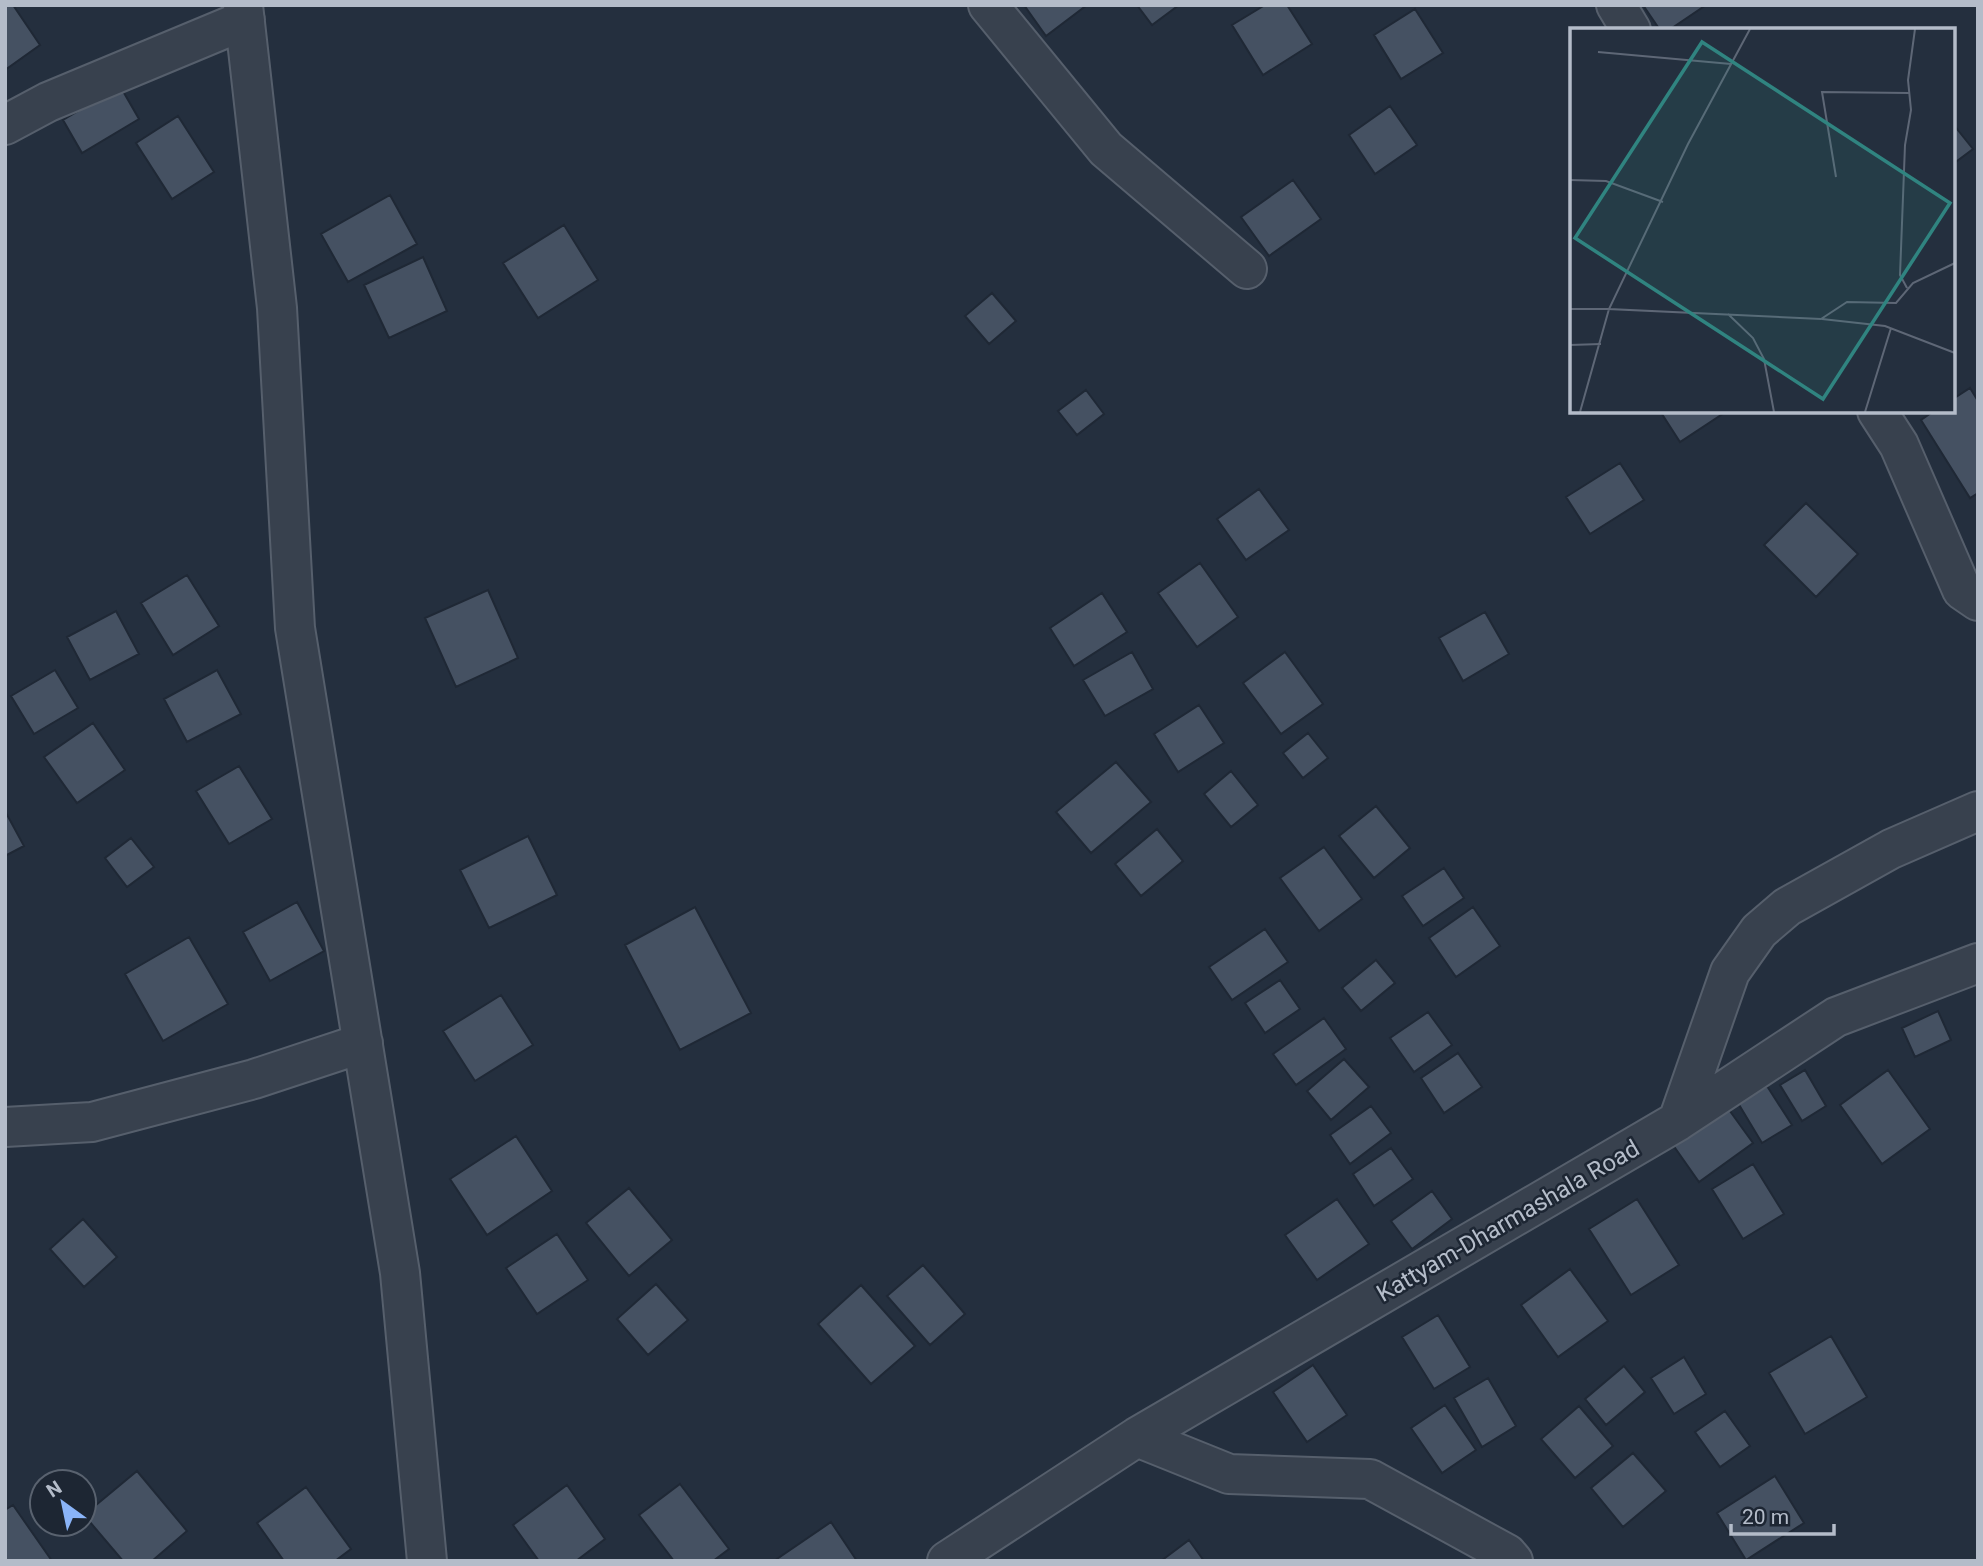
<svg xmlns="http://www.w3.org/2000/svg" width="1983" height="1566" font-family="Roboto,sans-serif">
	<style>
		.building { fill: #455162; stroke: #1f2835; stroke-width: 2 }
		.lines { fill: none; stroke-linecap: round; stroke-linejoin: round }
		.minor-casing { stroke: #565f6c; stroke-width: 42 }
		.minor { stroke: #38414e; stroke-width: 38 }
		.labels { text-anchor: middle; dominant-baseline: central; stroke-width: 5; stroke-linejoin: round; paint-order: stroke }
		.street-label { font-size: 24px; fill: #b4bcc9; stroke: #1d2633 }
		.inset-road { fill: none; stroke: #5e6776; stroke-width: 2 }
		.view { fill: #308480; fill-opacity: 0.15; stroke: #308480; stroke-width: 3.5 }
		.inset-edge { fill: none; stroke: #b4bcc9; stroke-width: 3.5 }
	</style>
	<rect width="100%" height="100%" fill="#242f3e"/>
	<!-- building -->
	<path class="building" d="M5,5H13L40,45L5,70Z
		M1024,5H1087L1046,36Z
		M1137,5H1179L1152,25Z
		M1265,5H1287L1312,44L1263,75L1232,25Z
		M1643,5H1706L1669,30H1660Z
		M1415,9L1443,53L1401,79L1374,35Z
		M120,86L139,119L82,153L63,120Z
		M1390,106L1417,145L1375,174L1349,135Z
		M178,116L214,172L172,199L136,143Z
		M1953,124L1973,149L1953,164Z
		M1293,180L1321,219L1269,256L1241,217Z
		M390,195L417,244L348,282L321,234Z
		M564,225L598,280L538,318L503,263Z
		M423,257L447,311L389,338L364,285Z
		M992,293L1016,321L989,344L965,316Z
		M1970,388L1978,401V493L1970,498L1921,420L1934,411H1953V399Z
		M1086,390L1104,414L1077,435L1058,411Z
		M1660,411H1727L1680,442Z
		M1620,463L1644,500L1590,534L1566,497Z
		M1259,489L1289,530L1246,560L1217,519Z
		M1806,503L1858,554L1816,597L1764,545Z
		M1200,563L1238,617L1197,647L1158,593Z
		M187,575L219,626L173,655L141,603Z
		M488,590L518,658L456,687L425,618Z
		M1102,593L1127,632L1074,666L1050,628Z
		M116,611L139,654L90,680L67,637Z
		M1485,612L1509,654L1463,681L1439,638Z
		M1132,652L1153,689L1105,716L1083,680Z
		M1285,652L1323,704L1281,734L1243,683Z
		M55,670L78,708L34,734L11,696Z
		M217,670L241,714L187,742L164,699Z
		M1199,705L1224,743L1178,772L1154,734Z
		M93,723L125,770L77,803L44,757Z
		M1308,733L1328,758L1303,778L1283,753Z
		M1116,762L1151,802L1091,853L1056,812Z
		M239,766L272,819L229,844L196,791Z
		M1231,771L1258,805L1231,827L1204,794Z
		M1376,806L1410,848L1374,878L1339,836Z
		M5,811L24,846L5,856Z
		M1157,829L1183,861L1141,896L1115,864Z
		M528,836L557,895L489,928L460,870Z
		M131,838L154,867L127,887L105,858Z
		M1324,847L1362,899L1319,931L1280,878Z
		M1444,868L1464,898L1423,926L1402,896Z
		M297,902L324,951L270,981L243,932Z
		M695,907L751,1013L680,1050L625,945Z
		M1473,907L1500,946L1456,977L1429,938Z
		M1265,929L1288,962L1232,1000L1209,967Z
		M189,937L228,1004L163,1041L125,974Z
		M1376,960L1395,983L1361,1011L1342,988Z
		M1280,980L1300,1009L1265,1033L1245,1003Z
		M501,995L533,1045L475,1081L443,1031Z
		M1938,1011L1951,1040L1915,1057L1902,1028Z
		M1428,1012L1452,1045L1414,1072L1390,1038Z
		M1324,1018L1346,1049L1296,1085L1273,1054Z
		M1458,1053L1482,1087L1444,1113L1421,1078Z
		M1344,1059L1369,1087L1331,1120L1307,1091Z
		M1805,1070L1826,1106L1802,1121L1780,1085Z
		M1888,1070L1930,1129L1882,1164L1840,1105Z
		M1767,1086L1792,1125L1762,1143L1738,1103Z
		M1371,1106L1391,1133L1350,1164L1330,1135Z
		M1727,1107L1753,1143L1699,1182L1673,1145Z
		M516,1136L552,1191L487,1235L450,1179Z
		M1391,1148L1413,1179L1374,1206L1353,1174Z
		M1753,1164L1784,1214L1743,1239L1712,1189Z
		M629,1188L672,1240L629,1276L586,1223Z
		M1432,1191L1452,1219L1412,1249L1391,1221Z
		M1337,1199L1369,1244L1317,1280L1285,1235Z
		M1637,1199L1679,1265L1631,1295L1589,1229Z
		M83,1219L117,1257L84,1287L50,1249Z
		M557,1234L588,1280L537,1314L506,1268Z
		M923,1265L965,1314L930,1345L887,1296Z
		M1570,1269L1608,1321L1558,1357L1521,1305Z
		M656,1284L688,1320L648,1355L617,1319Z
		M861,1285L915,1346L871,1384L818,1324Z
		M1438,1315L1470,1367L1434,1389L1402,1337Z
		M1831,1336L1867,1397L1805,1434L1769,1373Z
		M1684,1357L1706,1394L1674,1414L1651,1378Z
		M1313,1365L1347,1415L1307,1442L1273,1392Z
		M1624,1366L1645,1392L1606,1425L1585,1399Z
		M1488,1378L1516,1426L1482,1447L1454,1398Z
		M1445,1405L1476,1450L1442,1473L1411,1428Z
		M1579,1406L1613,1446L1575,1478L1541,1439Z
		M1725,1411L1750,1446L1720,1467L1695,1432Z
		M1633,1453L1666,1491L1623,1527L1591,1488Z
		M137,1471L187,1531L152,1561H123L84,1515Z
		M1775,1476L1804,1523L1746,1560L1717,1513Z
		M680,1484L729,1549L713,1561H674L639,1515Z
		M567,1485L605,1539L576,1561H539L513,1525Z
		M306,1487L351,1549L335,1561H284L257,1523Z
		M13,1505L52,1561H5V1510Z
		M831,1522L857,1561H774Z
		M1189,1540L1204,1561H1161Z"/>
	<g class="lines">
		<!-- minor casing -->
		<g class="minor-casing">
			<path id="minor" d="M243,5L277,308L295,628L400,1273L427,1561
				M988,5L1106,149L1247,269
				M1616,5L1631,30
				M5,125L48,102L245,20
				M1877,411L1899,445L1962,590L1978,601
				M1678,1121L1836,1017L1978,963
				M5,1127L92,1122L254,1079L363,1043
				M1137,1437L1229,1474L1370,1479L1507,1554L1513,1561
				M947,1561L1137,1437L1678,1121L1730,972L1759,931L1787,907L1891,849L1978,811"/>
		</g>
		<!-- minor -->
		<use href="#minor" class="minor"/>
	</g>
	<g class="labels">
		<!-- street labels -->
		<g class="street-label">
			<text transform="translate(1508 1221) rotate(-30)">Kattyam-Dharmashala Road</text>
		</g>
	</g>
	<!-- overview -->
	<g transform="translate(1570 28)">
		<rect width="385" height="385" fill="#242f3e"/>
		<path class="inset-road" d="M180,1L118,116L39,281L251,291L277,274L326,275L343,255L385,235M28,24L161,36M266,149L252,64L339,65M0,152L36,153L93,174M337,260L330,247L335,117L341,82L338,52L345,1M0,281H39L10,384M158,286L183,310L194,331L204,384M252,291L315,298L385,325M0,317L31,316M295,384L321,300"/>
		<path class="view" d="M132,14L380,175L253,371L5,210Z"/>
		<rect width="385" height="385" class="inset-edge"/>
	</g>
	<!-- border -->
	<rect width="1983" height="1566" fill="none" stroke="#b4bcc9" stroke-width="14"/>
	<!-- north arrow -->
	<g transform="translate(63 1503) rotate(327)"><circle r="33" fill="#1d2633" stroke="#59626f" stroke-width="2"/>
	<path d="M0-5L12 26L0 18L-12 26Z" fill="#8ab4f8"/>
	<text y="-10" font-size="19" font-weight="bold" text-anchor="middle" fill="#b4bcc9">N</text>
	</g>
	<!-- scale -->
	<path d="M1731 1524v10h103v-10" fill="none" stroke="#b4bcc9" stroke-width="3.5"/>
	<text x="1742" y="1524" font-size="21" fill="#b4bcc9" stroke="#1d2633" stroke-width="5" paint-order="stroke">20 m</text>
</svg>
